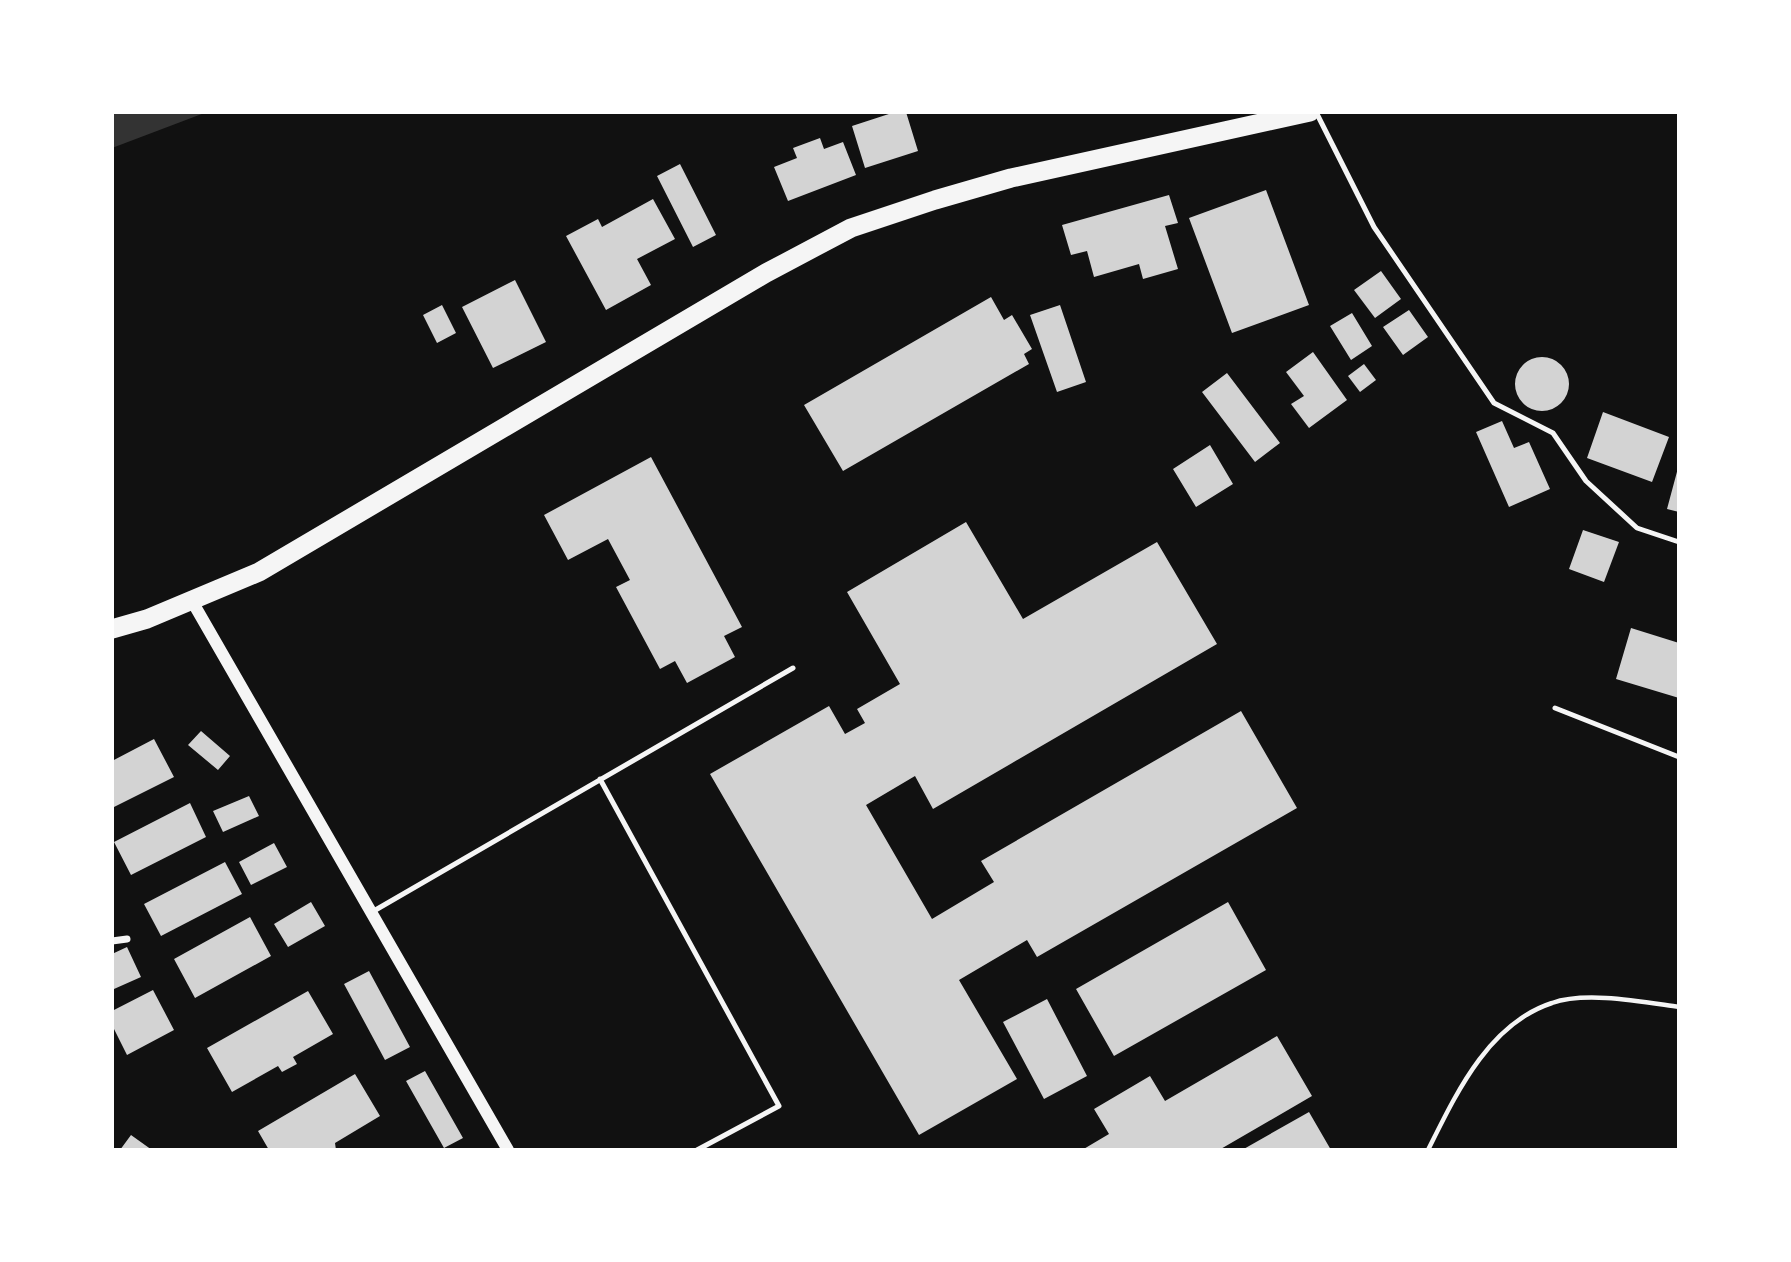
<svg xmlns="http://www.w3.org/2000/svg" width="1791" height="1262" font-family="Helvetica,sans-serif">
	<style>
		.water { fill: #333 }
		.building { fill: #d3d3d3 }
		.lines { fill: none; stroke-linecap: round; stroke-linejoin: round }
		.path { stroke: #f5f5f5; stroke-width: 4.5 }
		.service { stroke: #f5f5f5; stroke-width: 5 }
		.minor { stroke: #f5f5f5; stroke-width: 7 }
		.tertiary { stroke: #f5f5f5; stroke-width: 12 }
		.trunk { stroke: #f5f5f5; stroke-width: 19 }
	</style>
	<rect width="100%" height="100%" fill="#111"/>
	<!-- water -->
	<path class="water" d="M112,112H207L112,148Z"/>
	<!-- building -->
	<path class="building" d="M895,112H906L918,151L865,168L852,126Z
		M820,138L824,149L843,142L856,175L788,201L774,167L797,158L793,148Z
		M680,164L716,235L693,247L657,176Z
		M1266,190L1309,305L1232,333L1189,218Z
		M1169,195L1178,223L1165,226L1178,269L1143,279L1139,264L1094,277L1087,251L1071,255L1062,225Z
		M653,199L675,239L637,259L651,285L606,310L566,236L598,219L602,227Z
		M1381,271L1401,299L1375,318L1354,290Z
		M515,280L546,342L493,368L462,307Z
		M991,297L1004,320L1012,315L1032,349L1024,354L1029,364L843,471L804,405Z
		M442,305L456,333L437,343L423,315Z
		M1060,305L1086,382L1057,392L1030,315Z
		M1409,310L1428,337L1403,355L1383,327Z
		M1352,313L1372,346L1351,360L1330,326Z
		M1313,352L1347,400L1309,428L1291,404L1304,396L1286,372Z
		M1515 384a27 27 0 1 1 54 0a27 27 0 1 1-54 0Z
		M1364,364L1376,380L1360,392L1348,376Z
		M1227,373L1280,443L1255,462L1202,392Z
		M1603,412L1669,437L1652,482L1587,458Z
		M1502,421L1514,448L1529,442L1550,489L1509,507L1476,432Z
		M1210,445L1233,484L1196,507L1173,469Z
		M651,457L742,627L724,636L735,657L687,683L675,661L660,669L616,587L630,580L608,539L568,560L544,515Z
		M1678,468H1679V512L1667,509Z
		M966,522L1023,619L1157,542L1217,644L933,809L915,776L866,805L932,919L994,882L981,861L1241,711L1297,808L1037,957L1027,940L959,980L1017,1079L919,1135L710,774L829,706L845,734L865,723L857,709L900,684L847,592Z
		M1583,530L1619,542L1604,582L1569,569Z
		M1631,628L1679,643V698L1616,679Z
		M201,731L230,756L218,770L188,745Z
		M154,739L174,777L112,808V761Z
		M249,796L259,816L223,832L213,811Z
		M190,803L206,837L131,875L114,842Z
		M274,843L287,867L251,885L239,862Z
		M225,862L242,894L161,936L144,904Z
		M311,902L325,926L288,947L274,924Z
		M1228,902L1266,970L1114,1056L1076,989Z
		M250,917L271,956L195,998L174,959Z
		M127,947L141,977L114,989L112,954Z
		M369,971L410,1047L385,1060L344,984Z
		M153,990L174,1030L127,1055L112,1025V1011Z
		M308,991L333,1034L293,1057L297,1064L282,1072L278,1066L232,1092L207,1048Z
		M1047,999L1087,1076L1044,1099L1003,1022Z
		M1277,1036L1312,1096L1219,1150H1082L1109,1134L1094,1109L1150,1076L1165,1101Z
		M425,1071L463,1138L444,1148L406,1081Z
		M355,1074L380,1116L335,1143L336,1150H269L258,1131Z
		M1309,1112L1331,1150H1242Z
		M131,1135L152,1150H120Z"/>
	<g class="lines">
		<!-- path -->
		<path class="path" d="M1428,1150C1456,1094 1488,1024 1552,1003C1586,991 1643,1002 1679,1007"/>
		<!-- service -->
		<path class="service" d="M1316,112L1374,227L1494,403L1553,433L1586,481L1637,528L1679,542
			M1555,708L1679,757
			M600,779L779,1106L697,1150
			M372,912L793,668"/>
		<!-- minor -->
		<path class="minor" d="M112,941L127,939"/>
		<!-- tertiary -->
		<path class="tertiary" d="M192,601L508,1150"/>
		<!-- trunk -->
		<path class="trunk" d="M112,629L147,619L259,572L766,273L851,228L935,200L1011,178L1310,112"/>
	</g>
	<!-- border -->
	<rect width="1791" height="1262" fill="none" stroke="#ffffff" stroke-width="228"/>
</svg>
